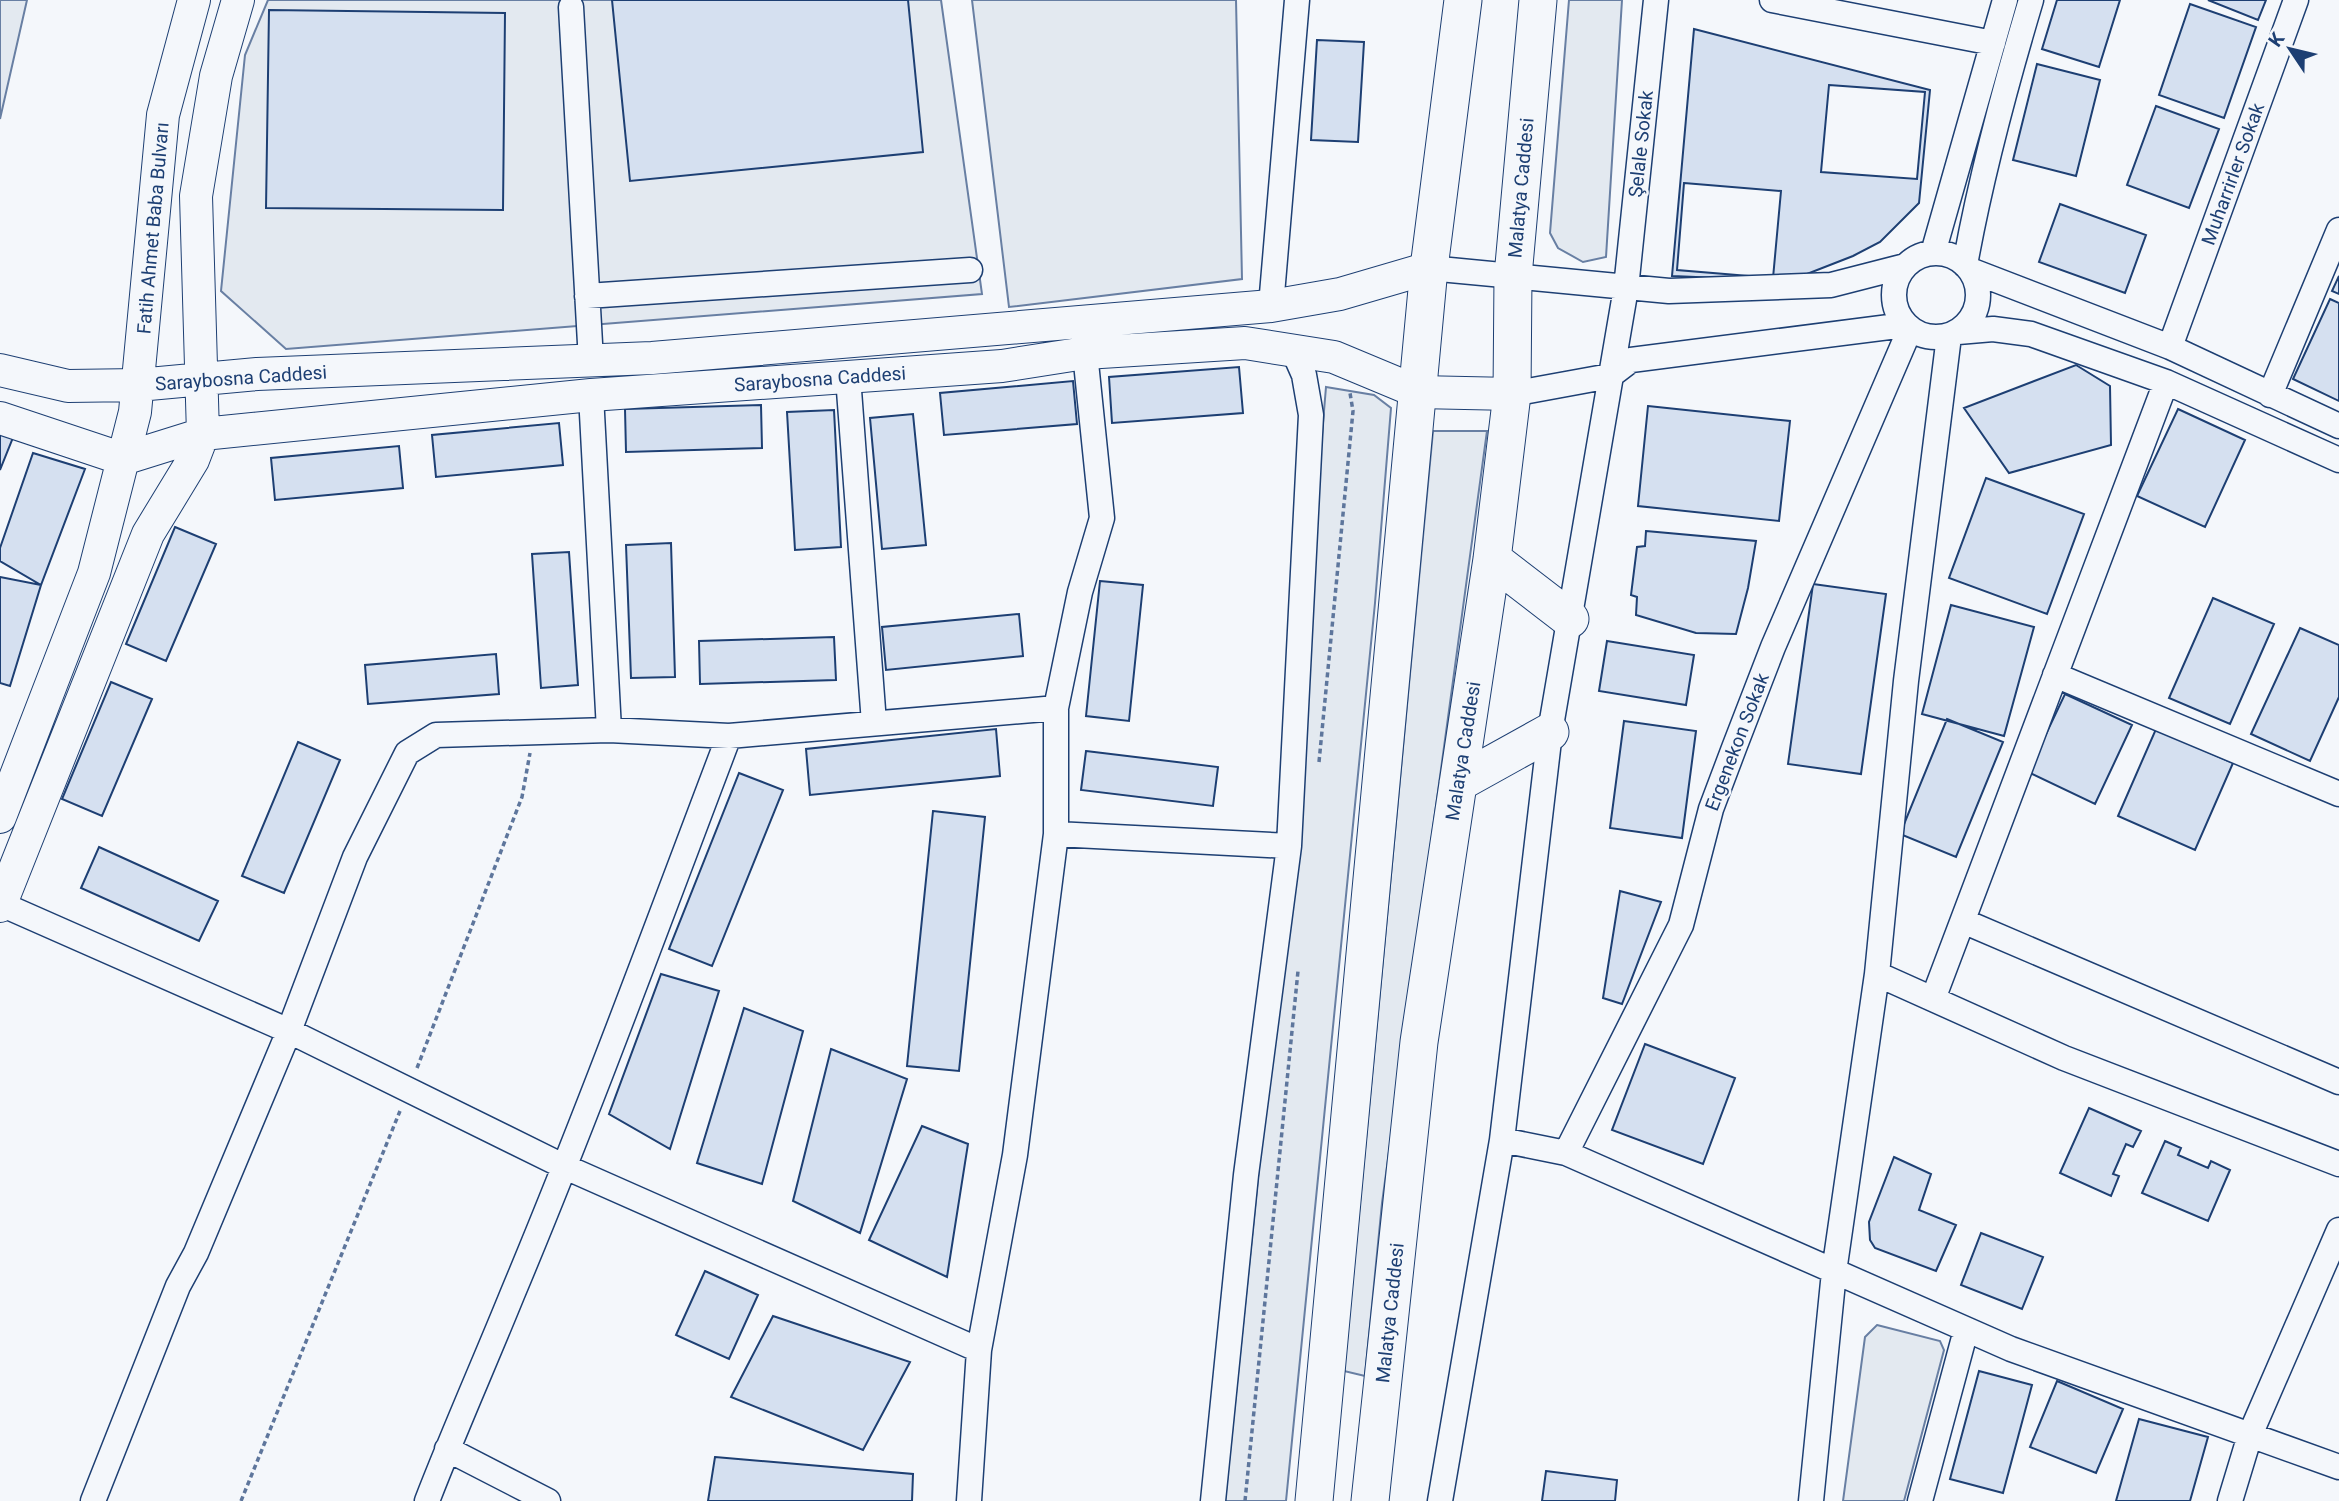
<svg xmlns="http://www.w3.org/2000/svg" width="2339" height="1501" font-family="Roboto,sans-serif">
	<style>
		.green { fill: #e3e9f0; stroke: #687fa3; stroke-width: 2 }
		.building { fill: #d5e0f0; stroke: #1d3f73; stroke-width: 2; fill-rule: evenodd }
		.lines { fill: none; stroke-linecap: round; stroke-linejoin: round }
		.minor-casing { stroke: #1d3f73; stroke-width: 27 }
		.major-casing { stroke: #1d3f73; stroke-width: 34 }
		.highway-casing { stroke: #1d3f73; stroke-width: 39 }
		.path { stroke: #5e769c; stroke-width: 3.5; stroke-dasharray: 5 3.5; stroke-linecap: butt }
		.minor { stroke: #f4f7fb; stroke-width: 24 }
		.major { stroke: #f4f7fb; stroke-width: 32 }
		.highway { stroke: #f4f7fb; stroke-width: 37 }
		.labels { text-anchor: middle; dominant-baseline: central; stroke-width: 5; stroke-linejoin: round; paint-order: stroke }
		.street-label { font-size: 19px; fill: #1d3f73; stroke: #f4f7fb }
	</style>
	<rect width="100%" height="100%" fill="#f4f7fb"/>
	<!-- green -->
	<path class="green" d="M0,0H27L0,119Z
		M268,0H941L982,294L286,349L221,291L245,55Z
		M972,0H1236L1242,279L1009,307Z
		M1569,0H1622L1606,257L1583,262L1558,248L1550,233Z
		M1326,387L1374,395L1391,408L1375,603L1286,1501H1225L1269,1070Z
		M1433,431H1487L1382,1203L1365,1376L1344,1371Z
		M1877,1325L1940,1341L1944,1350L1904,1501H1843L1865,1337Z"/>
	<!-- building -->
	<path class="building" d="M612,0H908L923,152L630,181Z
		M2057,0H2120L2099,67L2042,49Z
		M2208,0H2266L2258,20Z
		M2190,4L2256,27L2224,118L2159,95Z
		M269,10L505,13L503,210L266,208Z
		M1694,29L1930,90L1919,203L1880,242L1853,256L1789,281L1672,276ZM1829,85L1925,92L1917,179L1821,172ZM1684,183L1781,191L1773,278L1677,270Z
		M1317,40L1364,42L1358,142L1311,140Z
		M2037,64L2100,80L2076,176L2013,160Z
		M2156,106L2219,129L2189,208L2127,185Z
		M2060,204L2146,235L2125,293L2039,262Z
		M2339,276V294L2332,291Z
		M2330,299L2339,303V401L2293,379Z
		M2076,365L2110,386L2111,445L2009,473L1964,408Z
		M1239,367L1243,413L1112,423L1109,377Z
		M1073,381L1077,424L944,435L940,393Z
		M761,405L762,448L626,452L625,409Z
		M1648,406L1790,421L1779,521L1638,506Z
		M2178,409L2245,440L2205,527L2137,496Z
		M834,410L841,547L795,550L787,412Z
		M913,414L926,545L882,549L870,418Z
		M559,423L563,465L436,477L432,435Z
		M0,429L14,435L0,470Z
		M399,446L403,488L275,500L271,458Z
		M33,453L85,469L41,585L0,561V548Z
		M1986,478L2084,514L2047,614L1949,578Z
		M175,527L216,544L166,661L126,644Z
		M1646,531L1756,541L1748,588L1736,634L1696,633L1636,615L1637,597L1631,595L1637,547L1645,546Z
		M671,543L675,677L631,678L626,545Z
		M569,552L578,685L541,688L532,554Z
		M0,577L41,585L10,686L0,683Z
		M1100,581L1143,585L1129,721L1086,716Z
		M1813,584L1886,594L1861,774L1788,764Z
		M2213,598L2274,624L2230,724L2169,698Z
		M1951,605L2034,627L2004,736L1922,714Z
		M1019,614L1023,656L886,670L882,627Z
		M2300,628L2339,645V697L2310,761L2251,734Z
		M834,637L836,680L700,684L699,641Z
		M1607,641L1694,655L1686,705L1599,691Z
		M496,654L499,694L368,704L365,665Z
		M111,682L152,699L102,816L62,799Z
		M2065,694L2132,725L2095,804L2028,772Z
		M1947,719L2003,742L1956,857L1900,834Z
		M1624,721L1696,731L1682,838L1610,828Z
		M996,729L1000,776L810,795L806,749Z
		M2156,729L2233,763L2195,850L2118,816Z
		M298,742L340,760L284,893L242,876Z
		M1086,751L1218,767L1213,806L1081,790Z
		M739,773L783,790L712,966L669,949Z
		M933,811L985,817L959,1071L907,1066Z
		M99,847L218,901L199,941L81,888Z
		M1620,891L1661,902L1622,1004L1603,998Z
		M661,974L719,991L670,1149L609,1114Z
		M744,1008L803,1031L762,1184L697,1163Z
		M1645,1044L1735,1078L1703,1164L1612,1130Z
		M831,1049L907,1079L860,1233L793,1201Z
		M2089,1108L2141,1131L2133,1147L2126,1144L2113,1174L2119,1176L2111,1196L2060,1173Z
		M922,1126L968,1144L947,1277L869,1240Z
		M2165,1141L2181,1148L2178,1155L2208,1168L2211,1161L2230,1170L2208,1221L2142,1193Z
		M1894,1157L1931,1174L1919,1210L1956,1225L1936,1271L1875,1248L1870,1240L1869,1222Z
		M1981,1233L2043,1257L2022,1309L1961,1285Z
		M705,1271L758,1295L729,1359L676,1335Z
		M773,1316L910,1362L863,1450L731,1397Z
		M1979,1371L2032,1385L2003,1493L1950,1479Z
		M2057,1381L2123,1409L2096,1473L2030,1447Z
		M2139,1419L2208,1437L2190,1501H2116Z
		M715,1457L913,1474L912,1501H708Z
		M1546,1471L1617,1480L1615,1501H1542Z"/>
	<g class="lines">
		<!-- minor casing -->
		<g class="minor-casing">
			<path id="minor" d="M1772,0L1993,43
				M571,7L591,361
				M1894 295a42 42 0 1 1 84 0a42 42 0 1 1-84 0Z
				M1933,253L2005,0
				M1965,265C1981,175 2005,87 2031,0
				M1429,268L1669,291L1831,285L1905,266
				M1970,270L2170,347L2339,426
				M587,296L970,270
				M1271,306L1297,0
				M1958,332L1993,329L2031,334L2166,382L2339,460
				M2170,347L2296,0
				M848,377L874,723
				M1512,394L1610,376L1631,360L1905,325
				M591,395L609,730
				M2270,395L2339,230
				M2055,675L2339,794
				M1056,834L1289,846
				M1,904L289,1031L563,1166L979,1350
				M1963,921L2339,1082
				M1877,974L2064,1058L2339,1164
				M1933,999L2166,382
				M1502,1140L1566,1153L2011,1349L2339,1467
				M1566,1153L1681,925L1711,809L1734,748L1773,647L1910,329
				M447,1449L548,1501
				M93,1501L178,1286L196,1253L289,1031L355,857L407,753L436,735L609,730L729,736L1056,708
				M427,1501C454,1431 484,1364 512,1295C589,1111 658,923 729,736
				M969,1501L979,1350L1015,1155L1056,834V708L1080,592L1102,518L1085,353
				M1213,1501L1246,1175L1289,846L1311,415L1304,375L1293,350
				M1440,1501L1502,1140L1550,732L1626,288L1656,0
				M1811,1501L1834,1272L1877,974L1906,681L1949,336
				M1920,1501L1966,1330
				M2230,1501L2250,1435L2339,1230"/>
		</g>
		<!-- major casing -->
		<g class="major-casing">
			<path id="major" d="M0,370L68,386L138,385L257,374L652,358L1271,306L1340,294L1429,268
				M0,418L123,459
				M123,459L203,434L591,395L1002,366L1085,353L1245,343L1334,357L1418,392L1512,394
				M0,817L94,573L135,412L163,115L194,0
				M0,906L148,534L193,460L203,434L196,196L216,76L238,0"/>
		</g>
		<!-- highway casing -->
		<g class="highway-casing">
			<path id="highway" d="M1492,559L1570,619
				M1458,783L1550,732
				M1314,1501L1429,268L1463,0
				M1370,1501L1419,1042L1492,559L1512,394L1513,276L1538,0"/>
		</g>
		<!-- path -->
		<path class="path" d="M1319,762L1353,411L1350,393
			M417,1068L522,797L530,753
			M241,1501L400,1111
			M1245,1501L1298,971"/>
		<!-- minor -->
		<use href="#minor" class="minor"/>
		<!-- major -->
		<use href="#major" class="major"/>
		<!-- highway -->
		<use href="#highway" class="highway"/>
	</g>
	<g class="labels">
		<!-- street labels -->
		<g class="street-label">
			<text transform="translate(1641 144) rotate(-84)">Şelale Sokak</text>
			<text transform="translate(2233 174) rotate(-70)">Muharrirler Sokak</text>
			<text transform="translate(1521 188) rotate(-85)">Malatya Caddesi</text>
			<text transform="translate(153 228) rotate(-85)">Fatih Ahmet Baba Bulvarı</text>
			<text transform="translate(241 378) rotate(-4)">Saraybosna Caddesi</text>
			<text transform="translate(820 379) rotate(-4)">Saraybosna Caddesi</text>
			<text transform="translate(1737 742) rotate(-69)">Ergenekon Sokak</text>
			<text transform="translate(1463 751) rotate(-81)">Malatya Caddesi</text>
			<text transform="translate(1390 1313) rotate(-84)">Malatya Caddesi</text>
		</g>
	</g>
	<!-- north arrow -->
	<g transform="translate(2290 49) rotate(305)" stroke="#f4f7fb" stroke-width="5" paint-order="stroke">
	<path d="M0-5L12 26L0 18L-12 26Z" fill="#1d3f73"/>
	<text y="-10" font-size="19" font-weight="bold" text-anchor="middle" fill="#1d3f73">K</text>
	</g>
</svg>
